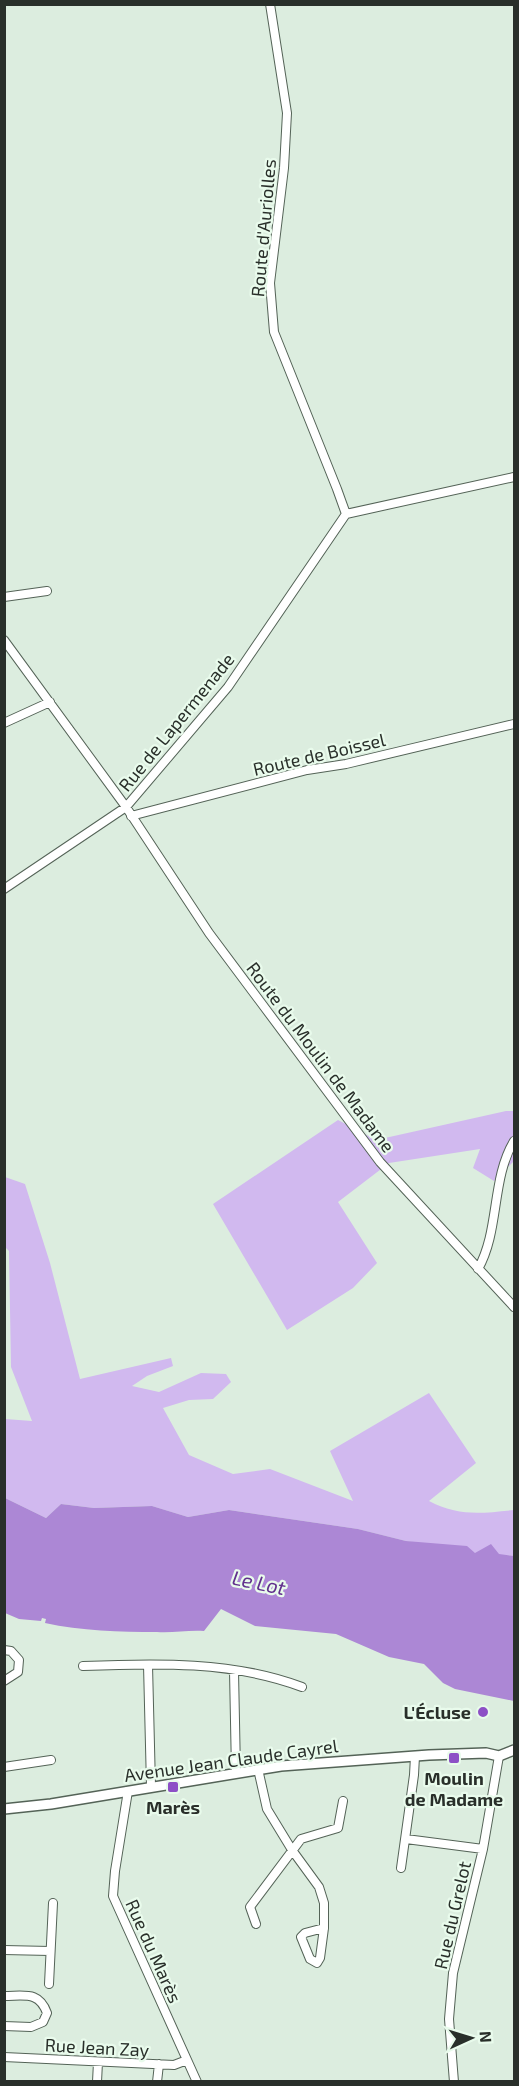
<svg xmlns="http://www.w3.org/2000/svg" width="519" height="2086" font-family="'Exo 2',sans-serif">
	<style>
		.green { fill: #d1b9ef }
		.water { fill: #ac87d5 }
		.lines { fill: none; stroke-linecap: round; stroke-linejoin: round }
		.minor-casing { stroke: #546357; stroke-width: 10 }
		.major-casing { stroke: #546357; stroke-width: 12 }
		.minor { stroke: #fff; stroke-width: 8 }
		.major { stroke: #fff; stroke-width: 9 }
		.poi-dot { fill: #8d50c6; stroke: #e9fbec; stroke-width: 2 }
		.labels { text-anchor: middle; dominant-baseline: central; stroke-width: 4.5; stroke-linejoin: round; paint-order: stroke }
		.street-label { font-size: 18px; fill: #292f2a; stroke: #e9fbec }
		.poi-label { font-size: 18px; font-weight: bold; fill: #292f2a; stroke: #e9fbec }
		.water-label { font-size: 20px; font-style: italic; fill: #61308d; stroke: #e9fbec }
	</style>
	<rect width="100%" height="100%" fill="#dceddf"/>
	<!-- green -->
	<path class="green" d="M506,1111H514V1161L494,1181L473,1168L480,1149L389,1163L338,1202L377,1263L353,1288L287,1330L213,1204L338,1120L376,1140Z
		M5,1177L25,1184L50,1263L80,1379L171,1358L173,1366L147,1376L132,1386L159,1392L201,1373L226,1374L231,1382L213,1399L189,1400L163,1408L189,1455L233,1474L270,1469L353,1501L330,1451L429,1393L476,1463L429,1501C460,1517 482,1513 514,1510V1556L475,1553L406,1541L358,1529L229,1510L188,1517L152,1506L94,1508L61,1504L46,1518L5,1498V1419L32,1421L11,1367L9,1251L5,1247Z"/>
	<!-- water -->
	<path class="water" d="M5,1498L46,1518L61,1504L94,1508L152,1506L188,1517L229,1510L358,1529L406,1541L467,1546L475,1553L491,1544L499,1554L514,1556V1701L455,1689L443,1683L424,1664L389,1657L336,1634L255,1626L221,1609L204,1631C188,1630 173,1633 157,1632C120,1632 81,1631 45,1623L46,1619L42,1618L41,1621L19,1619L5,1613Z"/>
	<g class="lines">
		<!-- minor casing -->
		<g class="minor-casing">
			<path id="minor" d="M270,4L287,113L284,168L270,283L274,332L337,489L346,514
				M346,514L514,477
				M4,597L47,591
				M4,640L126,807L209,933L380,1162L514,1307
				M4,723L50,702
				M131,816L307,770L346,764L514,724
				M4,889L126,807L228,687L346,514
				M478,1269C500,1230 491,1179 514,1141
				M4,1650L11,1651L19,1660L18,1672L4,1681
				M148,1665L151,1786
				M83,1666C155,1663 234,1661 302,1687
				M234,1671L236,1772
				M4,1767L51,1760
				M258,1769L267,1809L292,1850L319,1887L324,1903V1928L320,1958L317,1963L310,1959L301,1937L305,1933L324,1928
				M128,1791L115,1871L113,1896L197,2082
				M406,1839L483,1849
				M401,1868L414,1775L415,1756
				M256,1924L250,1907L301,1839L338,1828L343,1801
				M4,1950L50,1951
				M49,1984L53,1903
				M4,1996C25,1996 39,1991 47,2013L43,2022L31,2027L4,2026
				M4,2057L174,2065L187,2060
				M97,2082L98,2062
				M157,2082L159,2064
				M454,2082L449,2019L453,1973L483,1849L499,1756"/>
		</g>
		<!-- major casing -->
		<g class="major-casing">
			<path id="major" d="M4,1809L51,1804L281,1766L429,1755L486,1753L499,1756L514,1750"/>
		</g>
		<!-- minor -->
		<use href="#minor" class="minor"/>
		<!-- major -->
		<use href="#major" class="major"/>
	</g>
	<!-- markers -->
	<g class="poi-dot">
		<circle cx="483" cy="1712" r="6"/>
		<rect x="448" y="1752" width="12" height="12" rx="3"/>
		<rect x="167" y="1781" width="12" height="12" rx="3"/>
	</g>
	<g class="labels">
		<!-- street labels -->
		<g class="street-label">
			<text transform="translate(263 228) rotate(-85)">Route d'Auriolles</text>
			<text transform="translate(176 722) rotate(-51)">Rue de Lapermenade</text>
			<text transform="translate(319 754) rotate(-13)">Route de Boissel</text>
			<text transform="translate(321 1057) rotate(53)">Route du Moulin de Madame</text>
			<text transform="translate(231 1760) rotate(-8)">Avenue Jean Claude Cayrel</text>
			<text transform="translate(452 1915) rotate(-77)">Rue du Grelot</text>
			<text transform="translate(154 1951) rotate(66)">Rue du Marès</text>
			<text transform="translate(97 2047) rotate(3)">Rue Jean Zay</text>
		</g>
		<!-- poi labels -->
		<g class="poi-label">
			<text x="471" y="1712" text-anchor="end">L'Écluse</text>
			<text x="454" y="1778">Moulin<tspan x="454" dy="21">de Madame</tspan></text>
			<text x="173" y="1807">Marès</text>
		</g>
		<!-- water labels -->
		<g class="water-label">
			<text transform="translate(259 1582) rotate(12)">Le Lot</text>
		</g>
	</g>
	<!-- border -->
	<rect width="519" height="2086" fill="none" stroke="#292f2a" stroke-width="12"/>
	<!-- north arrow -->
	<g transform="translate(471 2038) rotate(86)" stroke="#e9fbec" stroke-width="4.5" paint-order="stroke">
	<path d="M0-4.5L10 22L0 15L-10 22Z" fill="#292f2a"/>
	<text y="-9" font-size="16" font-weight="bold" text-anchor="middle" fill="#292f2a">N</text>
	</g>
</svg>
